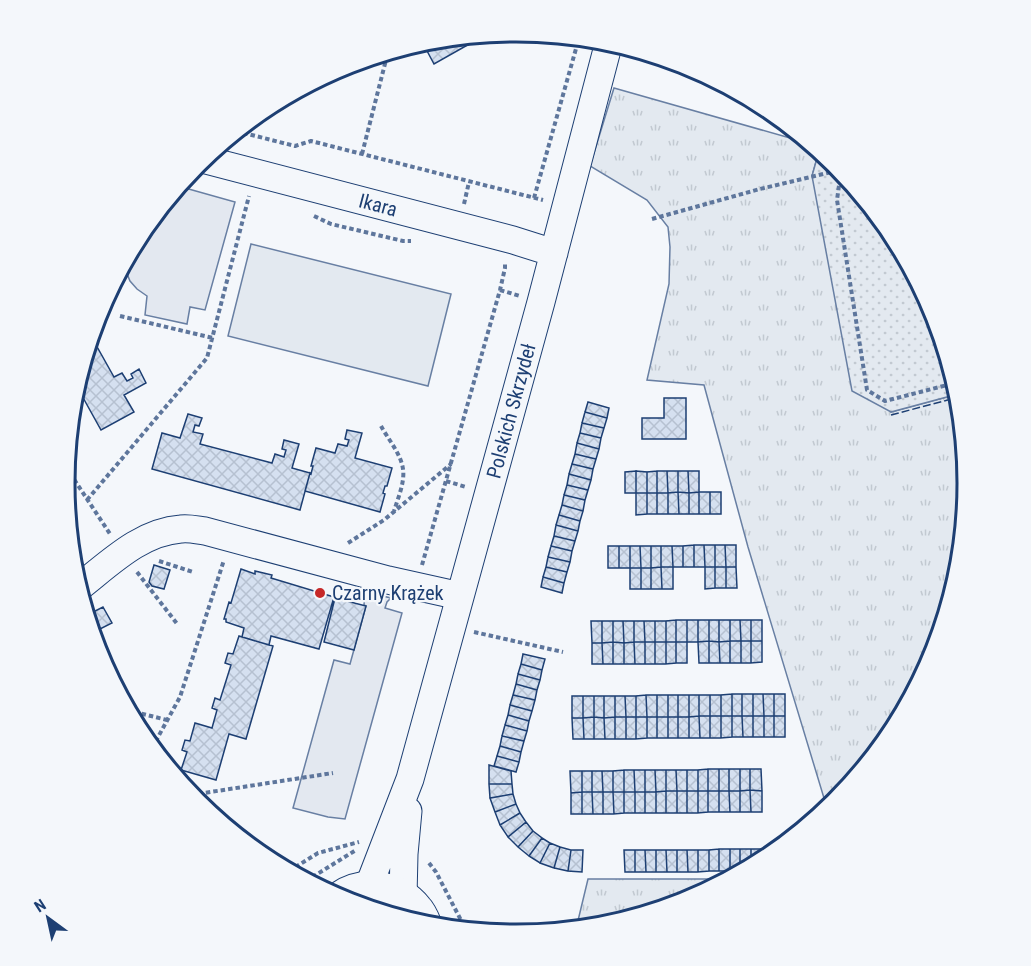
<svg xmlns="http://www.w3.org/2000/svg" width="1031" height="966" font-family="'Roboto Condensed',sans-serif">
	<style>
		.grass { fill: url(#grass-tufts); stroke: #687fa3; stroke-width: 1.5 }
		.park { fill: #e3e9f0; stroke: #687fa3; stroke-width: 1.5 }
		.garden { fill: url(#garden-dots); stroke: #687fa3; stroke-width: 1.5 }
		.parking { fill: #e3e8f0; stroke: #687fa3; stroke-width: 1.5 }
		.building { fill: url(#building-cross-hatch); stroke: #1d3f73; stroke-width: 1.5 }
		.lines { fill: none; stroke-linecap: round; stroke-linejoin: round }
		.minor-casing { stroke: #1d3f73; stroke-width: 29 }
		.major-casing { stroke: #1d3f73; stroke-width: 35 }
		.path { stroke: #5e769c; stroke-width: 4; stroke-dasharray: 4.5 3; stroke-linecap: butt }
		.minor { stroke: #f4f7fb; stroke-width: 27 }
		.major { stroke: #f4f7fb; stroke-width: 33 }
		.fence { stroke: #1d3f73; stroke-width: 1.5; stroke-dasharray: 8 3; stroke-linecap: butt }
		.poi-dot { fill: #c62828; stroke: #f4f7fb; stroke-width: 2 }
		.labels { text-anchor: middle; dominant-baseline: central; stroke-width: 4.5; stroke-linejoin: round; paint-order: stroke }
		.street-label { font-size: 20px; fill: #1d3f73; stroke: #f4f7fb }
		.poi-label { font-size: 20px; fill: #1d3f73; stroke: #f4f7fb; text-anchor: start }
		.rim { fill: none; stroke: #1d3f73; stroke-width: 3 }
	</style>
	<defs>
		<pattern id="grass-tufts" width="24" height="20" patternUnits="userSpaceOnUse" patternTransform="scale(1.5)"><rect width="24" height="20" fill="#e3e9f0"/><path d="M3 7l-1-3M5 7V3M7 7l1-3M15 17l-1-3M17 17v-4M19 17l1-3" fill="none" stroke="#c2c9d1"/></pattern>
		<pattern id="garden-dots" width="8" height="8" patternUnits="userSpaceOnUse" patternTransform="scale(1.5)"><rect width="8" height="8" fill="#e3e9f0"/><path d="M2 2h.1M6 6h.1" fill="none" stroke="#c2c9d1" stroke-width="1.8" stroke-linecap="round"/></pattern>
		<pattern id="building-cross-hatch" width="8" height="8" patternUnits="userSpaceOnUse" patternTransform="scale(1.5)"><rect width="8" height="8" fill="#d5e0f0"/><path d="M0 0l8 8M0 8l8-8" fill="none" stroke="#b6c1d1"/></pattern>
	</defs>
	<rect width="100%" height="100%" fill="#f4f7fb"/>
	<!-- grass -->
	<path class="grass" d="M614,88L811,144L819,151L812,176L891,412L958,394L967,483L958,571L932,656L891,734L835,802L827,808L748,547L704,385L647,380L669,284L670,247L668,227L647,200L590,166Z
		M588,879H728L688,900L603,926L576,929Z"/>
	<!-- park -->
	<path class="park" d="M251,244L451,294L428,386L228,336Z"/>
	<!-- garden -->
	<path class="garden" d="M819,151L835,164L891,232L933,311L958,394L891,412L852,391L812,176Z"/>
	<!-- parking -->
	<path class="parking" d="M178,186L235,202L205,310L190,307L187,324L145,315L147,296L137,289L130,281L123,264L140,232Z
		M365,592L391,598L387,602L385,608L402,613L345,819L328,817L293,808L334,660L350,664L366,606L364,605Z"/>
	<!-- building -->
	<path class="building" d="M487,34L434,64L426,49L428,47L424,41Z
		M670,60L689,66L719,83L668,69Z
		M91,336L114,377L122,373L127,381L133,378L131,374L139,369L146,383L124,395L134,412L101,430L76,385Z
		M664,398H686V439H642V418H664Z
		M588,402L609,408L607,418L585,412Z
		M585,412L607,418L604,428L582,423Z
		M188,414L202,418L199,426L195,425L193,432L203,434L200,444L272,463L275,454L284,457L286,450L282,449L284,440L299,444L292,468L310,473L300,510L152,469L162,433L180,438Z
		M582,423L604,428L601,438L580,433Z
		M347,430L362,433L355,458L392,468L387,486H385L383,493L385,494L380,512L305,491L310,473L311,474L313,466H311L316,448L335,453L338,444L347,446L349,440L345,439Z
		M580,433L601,438L599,449L577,443Z
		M577,443L599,449L596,459L575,454Z
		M575,454L596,459L593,469L572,464Z
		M572,464L593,469L591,480L569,474Z
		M636,471L647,472V493H636Z
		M636,471V493H625V472Z
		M657,471H667L668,493H657Z
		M657,471V493H647V472Z
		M667,471H678V492L668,493Z
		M678,471H688L689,493L678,492Z
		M688,471H699V492L689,493Z
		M569,474L591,480L588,490L567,485Z
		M567,485L588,490L585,500L564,495Z
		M678,492L689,493V514H679Z
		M678,492L679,514H668V493Z
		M699,492H710V514H699Z
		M699,492V514H689V493Z
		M710,492H721V514H710Z
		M636,493H647V514L636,515Z
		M647,493H657V514H647Z
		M657,493H668V514H657Z
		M564,495L585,500L583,511L562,505Z
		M562,505L583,511L580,521L559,515Z
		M559,515L580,521L578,531L556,525Z
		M556,525L578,531L575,541L554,536Z
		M554,536L575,541L572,551L551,546Z
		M694,545H704L705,567H694Z
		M694,545V567H683V546Z
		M704,545H715V567H705Z
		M715,545H725L726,567H715Z
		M725,545H736V567H726Z
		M551,546L572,551L570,562L548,557Z
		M608,546H619V568H608Z
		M619,546H630V568H619Z
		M630,546H640L641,568H630Z
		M640,546H651V568H641Z
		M651,546H661V567L651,568Z
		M661,546H672L673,567H661Z
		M672,546H683V567H673Z
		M548,557L570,562L567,572L546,567Z
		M154,565L170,570L164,589L152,586L149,582Z
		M546,567L567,572L564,583L543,577Z
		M661,567H673V589H662Z
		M661,567L662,589H651V568Z
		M705,567H715V588L705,589Z
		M715,567H726V588H715Z
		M726,567H736L737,588H726Z
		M630,568H641V589H630Z
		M641,568H651V589H641Z
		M241,569L255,574V571L272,575L271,578L334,597L319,649L271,636L269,645L242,637L244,628L226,622V619H224L229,602L231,603Z
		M543,577L564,583L562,593L541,587Z
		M335,598L366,606L354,650L324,642Z
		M103,607L112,623L96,631L87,615Z
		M676,620H687V642H676Z
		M676,620V642H666V621Z
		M687,620H698V642H687Z
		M698,620H709V641L698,642Z
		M709,620H719V642L709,641Z
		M719,620H730V641L719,642Z
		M730,620H740L741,641H730Z
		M740,620H751V641H741Z
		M751,620H762V641H751Z
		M591,621H602V643H592Z
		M602,621H613V642L602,643Z
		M613,621H623L624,643L613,642Z
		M623,621H634V642L624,643Z
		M634,621H644L645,642H634Z
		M644,621H655V642H645Z
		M655,621H666V642H655Z
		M239,636L273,646L246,739L229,734L216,780L181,770L187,752L182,750L185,740L190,741L195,723L212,728L217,710L212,708L215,698L220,700L231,665L225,663L228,653L233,654Z
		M709,641L719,642L720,663H709Z
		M709,641V663H699L698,642Z
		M730,641H741V663H730Z
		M730,641V663H720L719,642Z
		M741,641H751V663H741Z
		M751,641H762V662L751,663Z
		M613,642V664H603L602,643Z
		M613,642L624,643V664H613Z
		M634,642H645V664H635Z
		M634,642L635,664H624V643Z
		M645,642H655V664H645Z
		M655,642H666V664H655Z
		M666,642H676V663L666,664Z
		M676,642H687V663H676Z
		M592,643H602L603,664H592Z
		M523,654L545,659L542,670L521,664Z
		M521,664L542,670L540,680L518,674Z
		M518,674L540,680L537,690L516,684Z
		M516,684L537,690L535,700L513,695Z
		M732,694V716H721V695Z
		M732,694H742V716H732Z
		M742,694H753V716H742Z
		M753,694H763L764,716H753Z
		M763,694H774V716H764Z
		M774,694H785V716H774Z
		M513,695L535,700L532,711L510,705Z
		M646,695L647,717H636V696Z
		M646,695H657V717H647Z
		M657,695H668V717H657Z
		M668,695H678V717H668Z
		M678,695H689V717H678Z
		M689,695H699V716L689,717Z
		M699,695H710V716H699Z
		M710,695H721V716H710Z
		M572,696H583V718H572Z
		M583,696H594V717L583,718Z
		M594,696H604V718L594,717Z
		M604,696H615V717L604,718Z
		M615,696H625L626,717H615Z
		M625,696H636V717H626Z
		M510,705L532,711L529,721L508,715Z
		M508,715L529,721L527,731L505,725Z
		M699,716L700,738H689V717Z
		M699,716H710V738H700Z
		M710,716H721V738H710Z
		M721,716H732V737L721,738Z
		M732,716H742L743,737H732Z
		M742,716H753V737H743Z
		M753,716H764V737H753Z
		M764,716H774V737H764Z
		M774,716H785V737H774Z
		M594,717V739H584L583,718Z
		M594,717L604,718L605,739H594Z
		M615,717H626V739H615Z
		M615,717V739H605L604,718Z
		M626,717H636V739H626Z
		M636,717H647V738L636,739Z
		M647,717H657V738H647Z
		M657,717H668V738H657Z
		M668,717H678V738H668Z
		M678,717H689V738H678Z
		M572,718H583L584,739H573Z
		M505,725L527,731L524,741L502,736Z
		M502,736L524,741L521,752L500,746Z
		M500,746L521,752L519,762L497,756Z
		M497,756L519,762L516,772L494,766Z
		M489,765L511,771L512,784H489Z
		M708,769H719V791H708Z
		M708,769V791H698V770Z
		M719,769H729V791H719Z
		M729,769H740V791H729Z
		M740,769H750V790L740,791Z
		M750,769H761L762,791L750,790Z
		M624,770H634L635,792H624Z
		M624,770V792H613V771Z
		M634,770H645V792H635Z
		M645,770H655L656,792H645Z
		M655,770H666V791L656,792Z
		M666,770H676L677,791H666Z
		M676,770H687V791H677Z
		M687,770H698V791H687Z
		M570,771H582V792L571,793Z
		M582,771H592V792H582Z
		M592,771H602L603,792H592Z
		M602,771H613V792H603Z
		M489,784H512L513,794L490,798Z
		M750,790L762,791V812H751Z
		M750,790L751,812H740V791Z
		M666,791H677V813H666Z
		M666,791V813H656V792Z
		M677,791H687V813H677Z
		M687,791H698V813H687Z
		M698,791H708V812L698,813Z
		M708,791H719V812H708Z
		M719,791H729L730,812H719Z
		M729,791H740V812H730Z
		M582,792H592L593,814H582Z
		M582,792V814H571V793Z
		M592,792H603V814H593Z
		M603,792H613L614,814H603Z
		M613,792H624V813L614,814Z
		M624,792H635V813H624Z
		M635,792H645V813H635Z
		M645,792H656V813H645Z
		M513,794L516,804L495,812L490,798Z
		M516,804L520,813L500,825L495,812Z
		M520,813L526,822L508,837L500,825Z
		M526,822L533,831L518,847L508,837Z
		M533,831L542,838L529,856L518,847Z
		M542,838L550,843L540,863L529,856Z
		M550,843L560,847L554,868L540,863Z
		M560,847L571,850L568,871L554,868Z
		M719,849V871H709V850Z
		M719,849H730V871H719Z
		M730,849H740V871H730Z
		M740,849H751V867L743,871H740Z
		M751,849H761V861L751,867Z
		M761,849H772V854L761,861Z
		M571,850H583L582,872L568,871Z
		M624,850H635V872H625Z
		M635,850H645L646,872H635Z
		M645,850H656V872H646Z
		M656,850H666L667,872H656Z
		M666,850H677V872H667Z
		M677,850H687L688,872H677Z
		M687,850H698V872H688Z
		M698,850H709V871L698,872Z"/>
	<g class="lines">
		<!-- minor casing -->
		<g class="minor-casing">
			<path id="minor" d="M202,159L513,240L554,253
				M78,588C109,564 140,532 181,529C189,528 197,530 205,531L388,580L460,596
				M368,888L410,779L541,302L609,42
				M403,897L404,854L408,811"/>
		</g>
		<!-- major casing -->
		<g class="major-casing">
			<path id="major" d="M340,898C362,882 398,886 416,909C420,913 423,920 425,925"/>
		</g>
		<!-- path -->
		<path class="path" d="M236,131L295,146L311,141L543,200
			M362,154L388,52
			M841,171L837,200L867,390L885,401L955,383
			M534,198L579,38
			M464,204L469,182
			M314,216L331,224L403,241H411
			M652,219L760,189L840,170
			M500,290L520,296
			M120,316L213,338
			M381,426C388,439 401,454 403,469C405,482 398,498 394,511
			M66,467L110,534
			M446,481L466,487
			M87,500L207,358L249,196
			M348,543L384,520L451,464
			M159,561L193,572
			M422,565L500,290L505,268V263
			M137,572L178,625
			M474,632L563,652
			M127,710L167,720
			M152,748L180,697L224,560
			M191,795L333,773
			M429,863L436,872L464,926L470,930
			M289,871L318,853L359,842
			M306,881L356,850"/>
		<!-- minor -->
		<use href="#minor" class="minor"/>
		<!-- major -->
		<use href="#major" class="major"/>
		<!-- fence -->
		<path class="fence" d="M891,415L959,397"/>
	</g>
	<!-- markers -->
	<circle class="poi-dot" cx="320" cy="593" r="6"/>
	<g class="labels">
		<!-- street labels -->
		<g class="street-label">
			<text transform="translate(378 205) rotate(15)">Ikara</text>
			<text transform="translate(511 411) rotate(-75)">Polskich Skrzydeł</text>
		</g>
		<!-- poi labels -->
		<g class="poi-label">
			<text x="332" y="593">Czarny Krążek</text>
		</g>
	</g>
	<!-- crop -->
	<path d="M0 0H1031V966H0ZM75 483a441 441 0 1 1 882 0a441 441 0 1 1-882 0Z" fill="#f4f7fb" fill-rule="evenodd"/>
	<path class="rim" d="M75 483a441 441 0 1 1 882 0a441 441 0 1 1-882 0Z"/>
	<!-- north arrow -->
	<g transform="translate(48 918) rotate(327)" stroke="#f4f7fb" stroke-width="4.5" paint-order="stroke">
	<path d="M0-4.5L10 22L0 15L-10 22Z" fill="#1d3f73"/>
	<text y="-9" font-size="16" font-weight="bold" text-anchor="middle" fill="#1d3f73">N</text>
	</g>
</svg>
